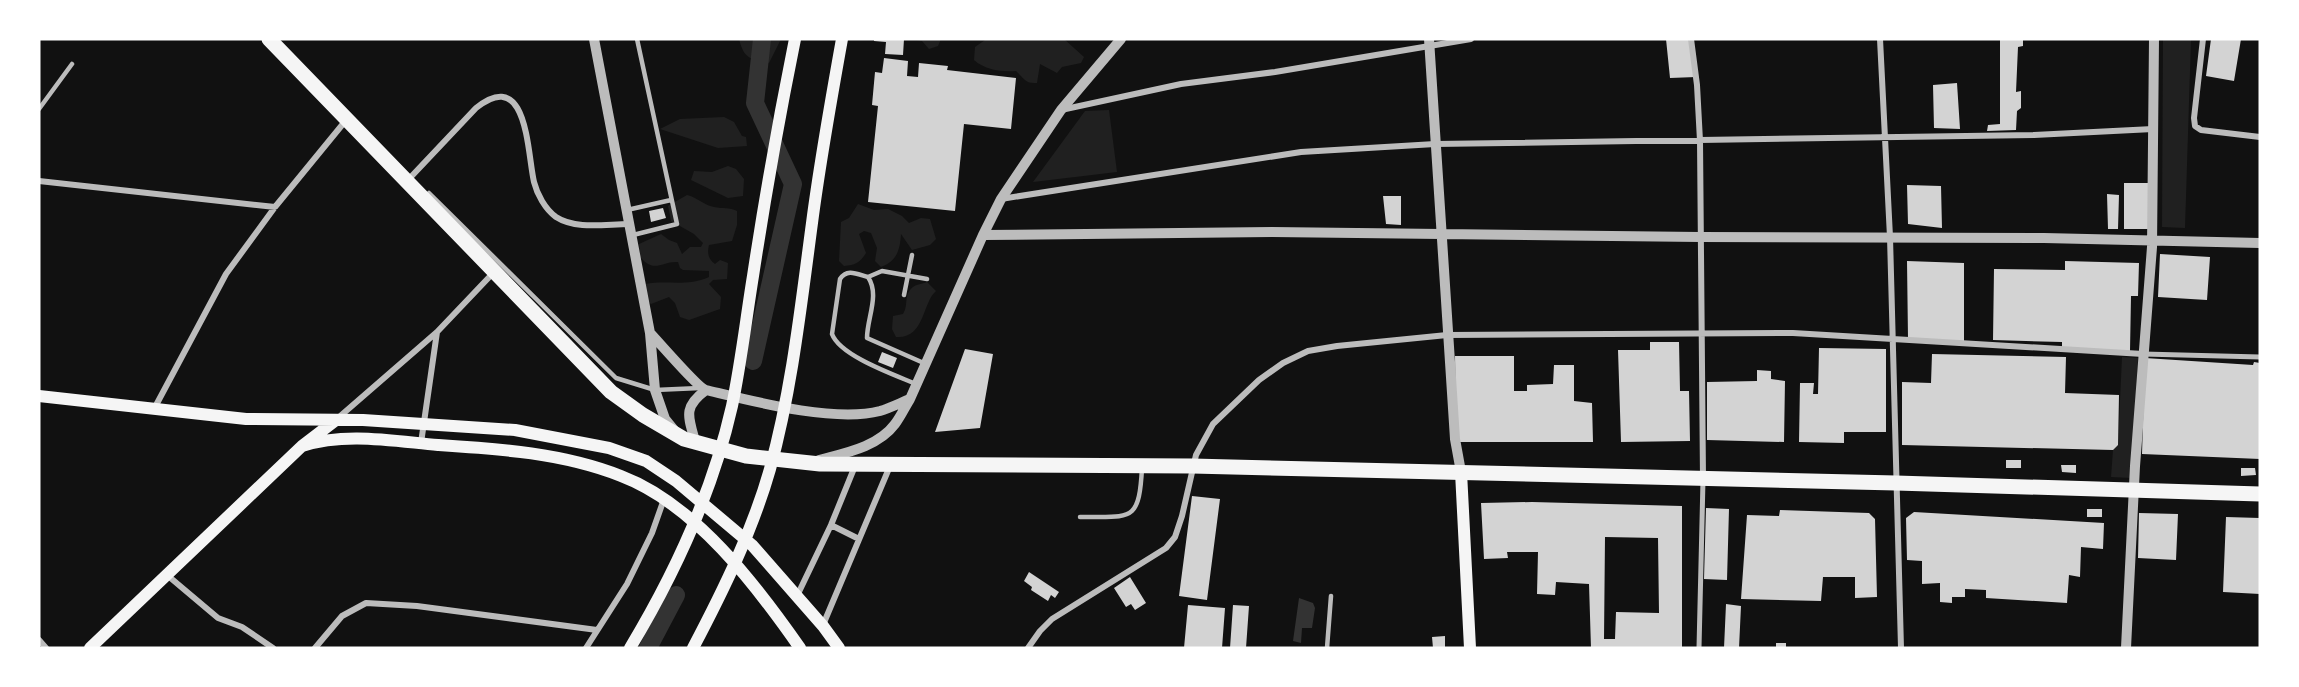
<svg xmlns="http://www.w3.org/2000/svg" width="2299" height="687" font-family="Overpass,sans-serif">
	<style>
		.green { fill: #202020 }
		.water { fill: #333 }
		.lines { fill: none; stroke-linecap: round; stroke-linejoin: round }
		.canal { stroke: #333; stroke-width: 18 }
		.building { fill: #d3d3d3; fill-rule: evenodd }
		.service { stroke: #bcbcbc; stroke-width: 4.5 }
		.pedestrian { stroke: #bcbcbc; stroke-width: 5 }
		.minor { stroke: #bcbcbc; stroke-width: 6 }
		.tertiary { stroke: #bcbcbc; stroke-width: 10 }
		.secondary { stroke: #f5f5f5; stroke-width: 12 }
		.primary { stroke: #f5f5f5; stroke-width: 15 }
	</style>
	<rect width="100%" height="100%" fill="#111"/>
	<!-- green -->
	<path class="green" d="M739,39H781L769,63C750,59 744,59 739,39Z
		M912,39H941L938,46L929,49L922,41Z
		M992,39H1064L1084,57L1081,63L1062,67L1057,73L1040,64L1037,83C1025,84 1024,78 1016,71C1001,72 985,70 974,60L975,47L985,40Z
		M2163,39H2191L2185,228L2162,227Z
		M1109,110L1117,172L1033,182L1085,111Z
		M724,117L734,122L742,136L746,137L747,146L718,148L660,129L680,119Z
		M728,166L736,169L744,179L743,196L728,198L691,180L694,171L712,172Z
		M687,195C697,197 703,205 714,207C723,209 729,207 737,211V225L732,241L709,245C707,253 708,259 715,264L720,260L728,263L727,279L713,280L709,284L721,297L720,309L689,320L680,317L675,303L669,297L651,304L643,297L645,284C668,280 687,287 709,277V271L683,270L680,268L678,262C661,261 655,274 640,257L639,244L661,234L669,240L677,243L682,254L690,247H701L703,243L694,234L671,221L668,206Z
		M858,204L874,210L888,209L902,216L909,223L921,218L930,219L936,239L930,245L912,250L901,234C900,250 897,261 881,267L875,261L877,248L871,233L864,231L859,234L866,253C860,263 855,265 844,266L839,261L841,222L849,218Z
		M927,282L936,291C922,303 925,339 896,337L892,329L893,316L903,314C909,305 903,295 913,287C917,284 922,284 927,282Z
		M2122,357L2138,358L2131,478L2111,477L2113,450L2118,444Z"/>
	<!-- water -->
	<path class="water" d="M1299,598L1313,603L1315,608L1312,628H1302L1301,643L1293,641Z"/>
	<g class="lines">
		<!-- canal -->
		<path class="canal" d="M753,361L793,184L755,103L762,39
			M648,648L676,595"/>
	</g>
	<!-- building -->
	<path class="building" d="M874,39H904L903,55L885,54L886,42L874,41Z
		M1666,39H1691L1696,77L1670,78Z
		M2000,39H2023V46L2018,47L2016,92L2021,91V108L2017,111L2016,130L1987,131L1988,125L2000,124Z
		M2211,39H2241L2234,81L2206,76Z
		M884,58L908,61L907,76L918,77L919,63L948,66L947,70L1016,78L1011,129L964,124L955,211L868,202L878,106L872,105L875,72L882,73Z
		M1957,83L1960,129L1934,128L1933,85Z
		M2124,183H2149L2148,229H2124Z
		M1907,185L1941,186L1942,228L1908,224Z
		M2107,194L2119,195L2118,229H2108Z
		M1383,196H1401V225L1386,224Z
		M663,208L666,218L651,222L649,211Z
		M2160,254L2210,257L2207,300L2158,297Z
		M1907,261L1964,263V341L1908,339Z
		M2065,261L2139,263L2138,296H2131L2130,351L2062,349V342L1993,340L1994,269L2065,270Z
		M1650,342H1679L1680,391H1689L1690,441L1621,442L1618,350H1650Z
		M1819,348L1886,349V432H1844V443L1799,442L1800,383H1814L1813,394H1818Z
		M965,349L993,354L980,428L935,432Z
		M882,352L897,358L893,368L878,362Z
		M1932,354L2066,357L2065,393L2119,395L2118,445L2113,450L1902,445V382L1931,383Z
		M1455,356H1514V391H1527V385L1553,384L1554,365H1574V401L1592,403L1593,442H1456Z
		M2145,358L2253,365L2254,362L2260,363V459L2142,454Z
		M1757,370L1771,371V379L1785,381L1784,442L1707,440V382L1757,381Z
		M2006,460H2021V468H2006Z
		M2061,465H2076V473L2062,472Z
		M2241,468H2255L2256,475L2241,476Z
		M1192,496L1220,499L1207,600L1179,596Z
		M1532,502L1682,506V648H1591L1589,584L1556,582L1555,595L1537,594L1538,552H1507L1508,558L1484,559L1481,503ZM1605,537L1658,538L1659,613L1616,612L1615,639H1604Z
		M1706,508L1729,509L1727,580L1704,579Z
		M2087,509H2102V517H2087Z
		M1780,510L1869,513L1875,519L1877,597L1855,598V577H1823L1821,601L1741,599L1747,515L1779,516Z
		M1914,512L2104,523L2103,549L2081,547L2080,577L2069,575L2067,603L1986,598V590L1965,589V597H1952V603L1940,602V583L1922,584V561L1907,560L1906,518Z
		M2139,513L2178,514L2176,560L2138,558Z
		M2226,517L2260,518V594L2223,592Z
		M1029,572L1059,592L1055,598L1051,595L1048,601L1031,590L1032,587L1024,581Z
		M1130,577L1146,603L1135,610L1131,604L1126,607L1114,588Z
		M1726,604L1741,606L1739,648H1724Z
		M1188,605L1225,608L1222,648H1184Z
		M1233,605L1249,606L1246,648H1230Z
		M1445,636V648H1433L1432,637Z
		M1776,643H1786V648H1776Z"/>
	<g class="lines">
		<!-- service -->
		<path class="service" d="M39,109L72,64
			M429,193L616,378L655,390L700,388
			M627,210L671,200
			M633,235L677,224L637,39
			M868,277L882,271L927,279
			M904,295L912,255
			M916,384C895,375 840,356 832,334L840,279C847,268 857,274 868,277C880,295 867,318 867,338L926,364
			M1080,517C1131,516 1139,524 1142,468
			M1327,648L1331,596"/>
		<!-- pedestrian -->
		<path class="pedestrian" d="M2143,354L2260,357
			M1699,648L1703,480"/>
		<!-- minor -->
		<path class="minor" d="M1691,39L1697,85L1700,141L1703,478
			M1880,39L1890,237L1901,648
			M2203,39L2194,118L2195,126L2201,130L2260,137
			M1061,110L1181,84L1275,72L1471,39
			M408,180L476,108C528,66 527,152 534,182C537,194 545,209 556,217C576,230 606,224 629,224
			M39,181L275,207
			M1001,199L1301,152L1435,144L2034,135L2153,129
			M154,409L226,274L275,207L347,119
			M338,418L437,332L495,271
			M421,443L437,332
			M831,525L859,539
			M167,575L218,618L242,627L273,648
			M797,596L831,525L855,466
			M823,625L890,466
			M39,640L46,648
			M315,648L342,616L366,603L417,606L597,630
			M586,648L627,584L652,533L664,499
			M1028,648L1040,631L1052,619L1166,548L1175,537L1182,516L1196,455L1213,424L1259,380L1283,363L1308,351L1337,346L1447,335L1793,333L2143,354"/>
		<!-- tertiary -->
		<path class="tertiary" d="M594,39L650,333L655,390L665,419L674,430
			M1429,39L1455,439L1461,472
			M983,235L1272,232L1700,237L2044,238L2260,243
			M650,333C659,342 698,388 706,390C752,401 834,423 880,411C890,408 900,403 910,399
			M695,441C688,416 683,407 706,390
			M819,460C845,453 878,447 895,424C901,416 905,407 910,399L983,235L1001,199L1061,110L1121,39
			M2126,648L2135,466L2152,247L2154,39"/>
		<!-- secondary -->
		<path class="secondary" d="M39,396L246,419L363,420L515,430L609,448L646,461L676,481L752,545L823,626L839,648
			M302,446C345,432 393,441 438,445C500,449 563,453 621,476C695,504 756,585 800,648
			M1461,472L1470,648
			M90,648L302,446L336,420
			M630,648C674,575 713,490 732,406C741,363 746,319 753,276C765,197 779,118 795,39
			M693,648C723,591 752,532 770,469C792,389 801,305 812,223C820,161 831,100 842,39"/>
		<!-- primary -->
		<path class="primary" d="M269,39L611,392L643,415L684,439L746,456L820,464L1192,466L1896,483L2260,494"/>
	</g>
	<!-- border -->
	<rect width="2299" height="687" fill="none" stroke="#ffffff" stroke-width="81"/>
</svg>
